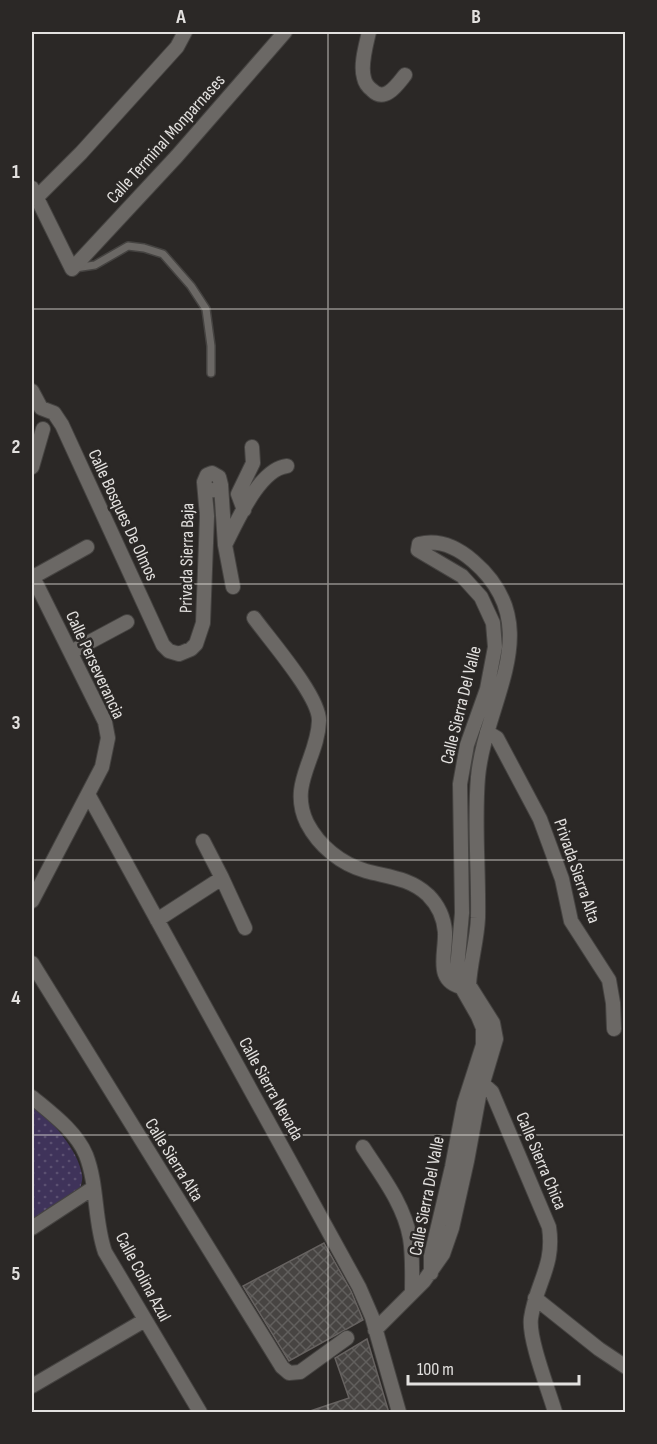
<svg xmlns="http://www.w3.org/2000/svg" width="657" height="1444" font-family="'Sofia Sans Condensed',sans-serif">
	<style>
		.park { fill: url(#park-dots) }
		.building { fill: url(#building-cross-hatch); stroke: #666260; stroke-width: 1.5 }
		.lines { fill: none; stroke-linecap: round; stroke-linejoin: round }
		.service-casing { stroke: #454341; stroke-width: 10 }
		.minor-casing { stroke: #454341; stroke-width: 16 }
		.service { stroke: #6b6865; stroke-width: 7 }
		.minor { stroke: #6b6865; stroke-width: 14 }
		.grid { fill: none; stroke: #e3e1df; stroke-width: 1.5; stroke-opacity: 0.55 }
		.labels { text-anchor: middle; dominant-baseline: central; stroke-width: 5; stroke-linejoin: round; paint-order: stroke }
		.street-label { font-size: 18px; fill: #e3e1df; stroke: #2b2826 }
		.neatline { fill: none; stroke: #e3e1df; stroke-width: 2 }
		.grid-label { font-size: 20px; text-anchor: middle; font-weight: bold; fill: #e3e1df }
	</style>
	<defs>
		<pattern id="park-dots" width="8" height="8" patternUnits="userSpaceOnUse" patternTransform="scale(1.5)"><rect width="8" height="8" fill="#3f335a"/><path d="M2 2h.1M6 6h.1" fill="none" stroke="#5b5071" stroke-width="1.8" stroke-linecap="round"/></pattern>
		<pattern id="building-cross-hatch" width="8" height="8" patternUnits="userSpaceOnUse" patternTransform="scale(1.5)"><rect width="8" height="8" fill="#474442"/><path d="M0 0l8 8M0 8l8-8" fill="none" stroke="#615f5d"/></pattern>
	</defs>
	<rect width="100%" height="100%" fill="#2b2826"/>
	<!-- park -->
	<path class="park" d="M32,1105C50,1118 79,1151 82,1175C83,1179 81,1185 80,1189L32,1220Z"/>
	<!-- building -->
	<path class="building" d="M324,1243L351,1291L363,1320L289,1361L243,1286Z
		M367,1339L389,1413H310V1411L349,1398L335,1358Z"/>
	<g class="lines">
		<!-- service casing -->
		<g class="service-casing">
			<path id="service" d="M75,268L95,265L128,246L144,248L163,254L191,286L206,309L211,346V373"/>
		</g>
		<!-- minor casing -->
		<g class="minor-casing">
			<path id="minor" d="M369,32C366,45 360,65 364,78C365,83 368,87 372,90C385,103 397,85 405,75
				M32,188L72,269L177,156L285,32
				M35,199L81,153L177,47L185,32
				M32,391L41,408L54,413L62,425L163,645L169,651L179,654L191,649L196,644L203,623L207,516L204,482L207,475L212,473L219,477L221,485C217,491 211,492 206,487
				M32,467L43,429
				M221,485L225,545L233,587
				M244,510L238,494L253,463L252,447
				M225,545C237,522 259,469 287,466
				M32,575L105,722L108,738L102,767L32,901
				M33,577L87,547
				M254,618C270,640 320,697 319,721C318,758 288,784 307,823C319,846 341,864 366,871C388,877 410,878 428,895C438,905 444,918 445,932C446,955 433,982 465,988
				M71,652L127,622
				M487,732L497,738L540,819L562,879L571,921L609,980L613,1003L614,1029
				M88,794L359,1287L372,1317L399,1412
				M203,841L222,878L245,928
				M157,920L222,878
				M32,963L282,1367L289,1373L300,1372L347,1338
				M476,1081L482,1083L492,1092L549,1227C555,1266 536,1283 531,1318C528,1338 549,1391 555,1412
				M32,1097C51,1113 76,1131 86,1155C98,1186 94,1221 105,1252L200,1412
				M363,1147C381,1175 404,1204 410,1238C413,1256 412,1275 412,1293
				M32,1228L93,1188
				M535,1298L599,1349L626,1367
				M375,1330L424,1281L443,1254L452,1228L467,1161L479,1096L496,1039L493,1023L469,985C470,963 477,941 478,918C479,871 474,823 478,777C485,700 549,626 473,561C458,548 439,539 419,544L418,550L462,576L481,597L493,623L495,647L487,689L467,745L460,784L462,913L457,969L462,988L478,1016L483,1028V1045L464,1104L452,1167L431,1256V1273
				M32,1386L145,1320"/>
		</g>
		<!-- service -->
		<use href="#service" class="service"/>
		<!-- minor -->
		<use href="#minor" class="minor"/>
	</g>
	<!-- grid -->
	<path class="grid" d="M328,32V1412M32,309H626M32,584H626M32,860H626M32,1135H626"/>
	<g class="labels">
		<!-- street labels -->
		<g class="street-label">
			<text transform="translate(166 139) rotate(-48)">Calle Terminal Monparnases</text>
			<text transform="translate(123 515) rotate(65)">Calle Bosques De Olmos</text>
			<text transform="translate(187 558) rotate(-89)">Privada Sierra Baja</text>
			<text transform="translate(95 665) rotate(65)">Calle Perseverancia</text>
			<text transform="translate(461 705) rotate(-76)">Calle Sierra Del Valle</text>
			<text transform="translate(577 871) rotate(71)">Privada Sierra Alta</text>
			<text transform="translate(271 1089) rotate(61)">Calle Sierra Nevada</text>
			<text transform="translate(174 1160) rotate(58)">Calle Sierra Alta</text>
			<text transform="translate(541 1161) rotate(67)">Calle Sierra Chica</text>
			<text transform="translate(427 1196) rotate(-79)">Calle Sierra Del Valle</text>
			<text transform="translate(143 1277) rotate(62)">Calle Colina Azul</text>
		</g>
	</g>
	<!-- border -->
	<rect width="657" height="1444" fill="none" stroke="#2b2826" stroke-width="66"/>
	<!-- scale -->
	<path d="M408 1375v9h171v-9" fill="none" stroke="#e3e1df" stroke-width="3"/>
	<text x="417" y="1375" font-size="18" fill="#e3e1df" stroke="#2b2826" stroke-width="4.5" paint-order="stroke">100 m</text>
	<rect x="33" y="33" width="591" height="1378" class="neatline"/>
	<g class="grid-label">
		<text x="181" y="23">A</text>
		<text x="476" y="23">B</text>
		<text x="16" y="178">1</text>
		<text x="16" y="453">2</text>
		<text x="16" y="729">3</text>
		<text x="16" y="1004">4</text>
		<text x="16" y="1280">5</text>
	</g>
</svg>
